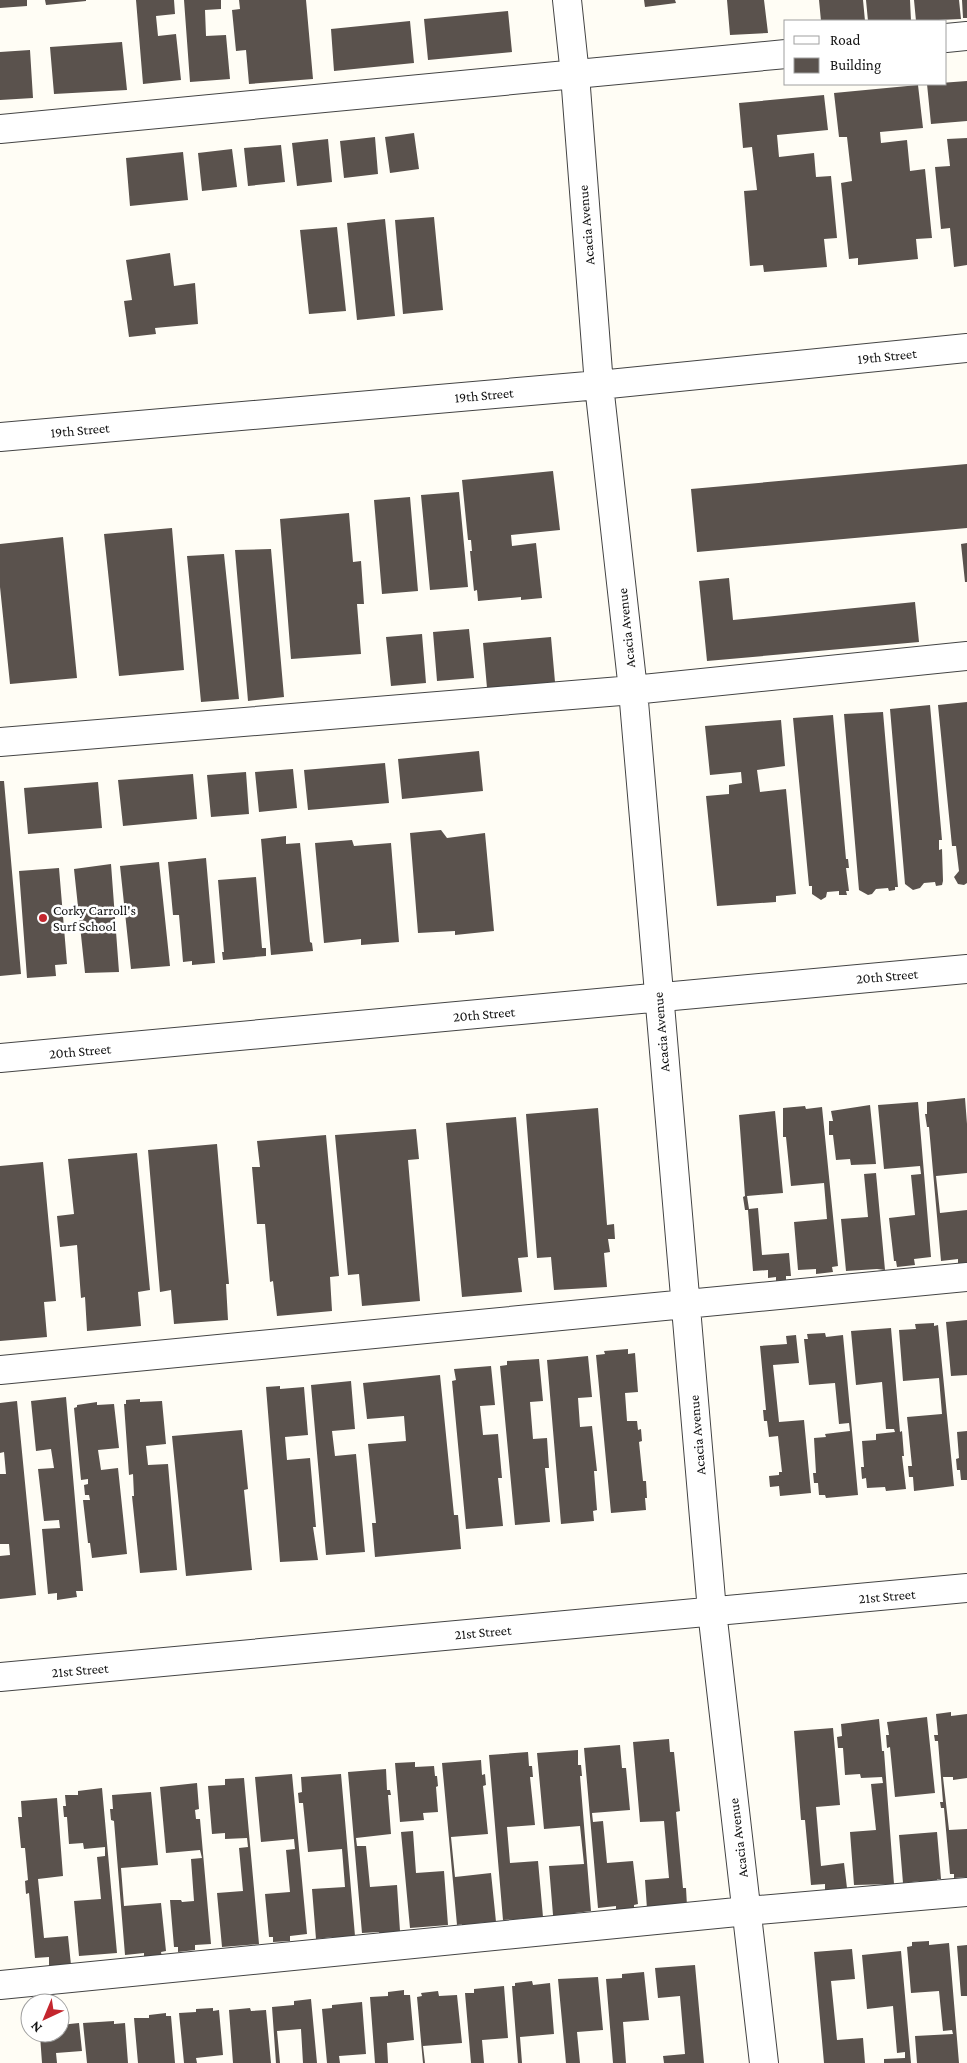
<svg xmlns="http://www.w3.org/2000/svg" width="967" height="2063" font-family="'Crimson Pro',serif">
	<style>
		.building { fill: #5a524d }
		.lines { fill: none; stroke-linecap: round; stroke-linejoin: round }
		.minor-casing { stroke: #444; stroke-width: 30 }
		.minor { stroke: #fff; stroke-width: 28 }
		.poi-dot { fill: #c4262e; stroke: #fff; stroke-width: 2 }
		.labels { text-anchor: middle; dominant-baseline: central; stroke-width: 5; stroke-linejoin: round; paint-order: stroke }
		.street-label { font-size: 14px; fill: #111; stroke: #fff }
		.poi-label { font-size: 14px; fill: #111; stroke: #fff; text-anchor: start }
	</style>
	<rect width="100%" height="100%" fill="#fffdf5"/>
	<!-- building -->
	<path class="building" d="M0,0H27V6L0,8Z
		M45,0H86V1L46,5Z
		M136,0H174L175,14L156,16L158,36L176,34L181,80L143,84Z
		M184,0H221V9L205,10L206,36L226,35L230,79L190,82Z
		M239,0H306L313,79L249,84L246,50L236,51L232,10L240,9Z
		M644,0H675L676,3L645,7Z
		M727,0H764L768,33L730,35Z
		M819,0H863L865,21H821Z
		M866,0H910L911,21H868Z
		M914,0H959L961,19L916,21Z
		M962,0H967V18H963Z
		M508,11L512,52L428,60L424,19Z
		M410,21L414,63L334,71L331,29Z
		M122,42L127,90L54,94L50,47Z
		M30,50L33,98L0,100V52Z
		M967,81V121L931,124L927,84Z
		M918,85L923,128L880,132L881,143L907,140L910,171L925,169L932,238L916,239L918,259L858,265V258L849,259L841,183L852,181L847,137H839L834,93Z
		M824,95L828,130L777,135L779,157L814,153L816,177L831,176L837,238L824,239L827,267L764,272L763,265L750,266L744,191L757,190L752,147L743,148L739,103Z
		M414,133L419,169L390,173L385,137Z
		M375,137L378,174L344,178L340,141Z
		M967,138V265L954,267L950,228L941,229L935,167L950,166L947,139Z
		M328,139L332,182L297,186L292,143Z
		M281,145L285,182L248,186L244,148Z
		M232,149L237,187L202,191L198,153Z
		M183,152L188,200L130,206L126,158Z
		M434,217L443,310L403,314L395,220Z
		M385,219L395,316L357,320L347,223Z
		M337,227L346,311L309,314L300,230Z
		M170,253L174,286L195,283L198,324L155,328L156,334L129,337L124,301L132,300L126,260Z
		M967,464V528L697,552L691,489Z
		M553,471L560,530L511,535L512,546L536,543L542,598L521,600V597L478,601L477,590L474,591L470,551H472L471,540H468L462,480Z
		M459,492L468,587L430,590L421,495Z
		M410,497L418,591L382,594L374,500Z
		M349,513L353,562L361,561L364,604H357L361,654L291,659L280,519Z
		M172,528L184,670L119,676L104,534Z
		M63,537L77,678L10,684L0,587V544Z
		M967,543V582H965L961,544Z
		M271,549L284,697L248,701L235,550Z
		M224,554L239,699L201,702L187,556Z
		M729,578L733,620L915,602L919,642L707,661L699,581Z
		M469,629L474,678L437,681L433,632Z
		M422,634L426,683L391,686L386,637Z
		M551,637L555,682L487,688L483,643Z
		M967,702V883L964,885L958,884L954,877L959,871L956,846H952L938,705Z
		M930,705L942,840H939V850L942,849L943,881L942,885L936,886L935,882L924,883L920,888L913,890L905,884L890,709Z
		M883,712L898,887H895V890L889,891L888,888L876,889L872,894L868,895L859,890L844,714Z
		M833,715L846,859H848L849,868H846L849,891H846L847,895H839V891L827,892L826,897L821,900L812,894V886H809L793,718Z
		M781,720L785,766L757,770L760,792L786,789L796,894L776,896V902L717,906L706,796L729,794V785L742,783L741,772L710,775L705,726Z
		M479,751L483,791L402,799L398,759Z
		M385,763L389,803L308,810L304,770Z
		M293,769L297,808L259,812L255,772Z
		M246,772L249,814L211,817L207,775Z
		M193,774L197,819L123,826L118,780Z
		M0,781H4L21,974L0,976Z
		M98,782L102,828L28,834L24,788Z
		M441,830L447,838L485,833L494,931L455,935V931L418,933L410,833Z
		M286,836V844L300,843L310,942L312,943L313,951L271,955L261,839Z
		M352,840L354,846L391,843L399,942L361,945V939L324,943L315,843Z
		M206,858L215,963L192,965V961L183,962L179,915H173L168,862Z
		M159,862L170,966L131,969L120,866Z
		M111,864L119,972L85,973L74,869Z
		M59,868L67,964L55,965L56,976L27,978L19,871Z
		M256,877L262,948H266V956L223,960L222,952H224L218,880Z
		M965,1098L967,1124V1173L936,1176L940,1213L967,1210V1263L958,1264V1259L941,1261L929,1127H927L925,1114H927V1102Z
		M918,1102L931,1257L914,1259L915,1265L897,1267L896,1261H894L889,1218L915,1215L911,1175L921,1174L920,1166L884,1169L878,1105Z
		M870,1105L876,1164L851,1165L850,1159L836,1160L833,1135H829V1121H833L831,1111Z
		M805,1106L806,1109L822,1107L838,1266L832,1267L833,1272L816,1274V1269L798,1270L794,1222L827,1219L824,1183L791,1186L786,1137H783V1108Z
		M598,1108L607,1225L614,1224L615,1239H608L610,1252L604,1253L607,1287L554,1290L551,1257L537,1258L526,1114Z
		M775,1111L783,1193L747,1196L749,1209L758,1208L762,1255L789,1253L791,1276H786V1280L776,1281V1277L768,1278V1270L753,1271L748,1210H745L743,1197L745,1196L739,1115Z
		M516,1117L528,1257L518,1258L522,1292L462,1297L446,1123Z
		M416,1129L419,1159L408,1160L420,1301L362,1306L359,1274L348,1275L335,1135Z
		M326,1135L339,1276L330,1277L332,1311L277,1316L273,1281L270,1282L265,1224H257L252,1167H260L257,1141Z
		M217,1144L229,1284H226L228,1320L174,1324L171,1290L160,1292L148,1150Z
		M137,1153L150,1290L138,1292L141,1326L87,1331L85,1297L81,1298L77,1245L60,1247L57,1216L74,1214L68,1159Z
		M43,1162L56,1301L44,1302L47,1337L0,1341V1166Z
		M876,1173L885,1270L877,1269L846,1271L841,1219L868,1217L864,1174Z
		M967,1320V1375L951,1376L946,1322Z
		M934,1323V1326L938,1325L954,1486L914,1491L913,1477H909L908,1466H912L907,1417L942,1414L939,1378L903,1381L899,1330L916,1329L915,1324Z
		M891,1328L900,1432L902,1431L904,1456H902L906,1489L886,1491L885,1487L867,1488L866,1478L862,1479L861,1467H864L862,1441L876,1440V1434L895,1432L894,1429H886L882,1382L856,1385L851,1331Z
		M825,1333L826,1337L843,1335L858,1495L826,1498L825,1495H819L818,1483H814L813,1473H816L814,1438L826,1437L825,1434L850,1431L849,1423L839,1424L835,1383L809,1385L804,1339H808L807,1334Z
		M796,1335L799,1363L773,1365L779,1422L804,1420L811,1493L780,1496L779,1486L770,1487L769,1476L779,1475V1472H782L778,1436L769,1437L767,1421H764L763,1410H766L760,1346L787,1344L786,1336Z
		M628,1349V1354L635,1353L638,1392L625,1393L627,1421H637L638,1430L641,1429L642,1441L639,1442L643,1481H646L647,1498H645L646,1510L611,1513L596,1355L605,1354L604,1351Z
		M588,1356L592,1397L578,1398L580,1427L592,1426L597,1471H594L597,1510L593,1511L594,1521L561,1524L547,1360Z
		M539,1359L543,1401L530,1402L533,1439L547,1438L549,1468H545L550,1522L515,1525L500,1366L507,1365V1361Z
		M491,1366L495,1405L480,1406L483,1435L498,1434L502,1478H498L503,1526L466,1529L452,1381L456,1380L454,1369Z
		M440,1375L454,1515H458L461,1549L375,1557L372,1523H376L368,1444L406,1441L404,1416L367,1419L363,1383Z
		M351,1381L355,1429L332,1431L335,1456L356,1454L365,1552L326,1555L311,1385Z
		M280,1386V1389L304,1387L308,1435L285,1437L287,1460L310,1458L316,1527H313L318,1560L280,1562L266,1387Z
		M66,1397L83,1591H76L77,1597L57,1600V1593L48,1594L42,1529L60,1528L59,1520L44,1521L38,1469L54,1468L51,1449L36,1451L31,1401Z
		M140,1399V1402L162,1401L166,1444L146,1446L148,1465L168,1464L177,1570L140,1573L132,1496H134L133,1474L129,1475L124,1404H126V1400Z
		M17,1401L36,1595L0,1599V1556L10,1555L9,1544H0V1474H6L4,1452L0,1453V1403Z
		M97,1402V1405L114,1404L119,1448L98,1450L101,1470L118,1468L127,1554L92,1558L90,1543H88L83,1500H90L89,1495H85L84,1485L88,1484V1479L81,1480L74,1408L77,1407V1405Z
		M242,1430L248,1489L244,1490L252,1570L186,1576L172,1436Z
		M967,1431V1480H961L960,1470H957L956,1459L959,1458L957,1432Z
		M951,1712V1716L967,1714V1778L953,1780V1777H943L949,1830L967,1829V1877L954,1878V1874H950L944,1808H941L940,1802H943L938,1741H935L934,1735H938L936,1714Z
		M927,1717L935,1793L895,1797L890,1747L887,1748L886,1735H889L887,1722Z
		M879,1719L882,1751H884L894,1884L854,1885L850,1832L876,1830L871,1784L883,1783L882,1777L861,1778L860,1774L845,1775L843,1748H838L837,1737L842,1736L841,1724Z
		M833,1728L840,1805L816,1807L821,1866L844,1863L847,1888L846,1890L825,1891V1884L811,1885L805,1820H801L794,1731Z
		M669,1739L670,1752H674L680,1811L676,1812L683,1888H686L687,1906L647,1909L645,1880L669,1878L664,1821L640,1822L633,1742Z
		M620,1745L622,1768H626L630,1810L592,1813L593,1822L603,1821L607,1863L633,1861L638,1904L634,1905V1910L616,1911V1906L598,1908L584,1748Z
		M578,1750V1765H581L582,1776H580L591,1911L575,1913V1918L558,1919L557,1915H553L549,1866L584,1864L580,1826L544,1829L537,1753Z
		M528,1752L529,1766H532L533,1777H530L535,1825L507,1827L510,1863L538,1861L543,1917L503,1920L489,1755Z
		M481,1760L482,1775L485,1774L486,1785L483,1786L488,1834L451,1837L455,1877L491,1873L496,1922L478,1923L479,1927L462,1928V1924L457,1925L442,1763Z
		M415,1762V1767L434,1766L435,1776H437L438,1786L436,1787L438,1812L423,1813L424,1820L400,1822L395,1763Z
		M386,1769L387,1790H390L391,1795H388L391,1834L356,1838L357,1846H366L370,1887L397,1885L400,1931H396V1935L380,1936L379,1932L362,1933L348,1772Z
		M292,1774L307,1934L290,1936V1941L273,1942V1937H269L265,1894L290,1892L286,1850L295,1849L294,1839L261,1842L255,1777Z
		M341,1774L355,1936H350L351,1940L334,1941L333,1937L316,1939L312,1889L345,1887L342,1849L308,1852L303,1803H299L298,1793L302,1792L301,1777Z
		M244,1778L259,1944L222,1947L217,1893L243,1891L239,1848L248,1847L247,1838L225,1839V1833L212,1834L208,1786L225,1785V1779Z
		M197,1783L199,1809L195,1810L196,1819H200L211,1944L195,1945V1950L178,1952V1947H174L170,1900H181L182,1902L194,1901L191,1859L202,1858L200,1850L166,1853L160,1787Z
		M102,1788L117,1953L79,1956L74,1901L101,1899L97,1857L105,1856V1847L84,1849L83,1843L69,1844L67,1817H64L63,1806H66L65,1795H78V1791Z
		M151,1792L158,1865L121,1868L124,1906L161,1903L166,1951L161,1952L162,1957L144,1958V1953L125,1955L114,1821L111,1820L110,1809H113L112,1795Z
		M57,1798L63,1876L38,1879L44,1938L68,1936L71,1965L49,1967V1957L35,1958L29,1893L26,1894L25,1881L28,1880L25,1848H21L18,1817H22L21,1801Z
		M413,1831L416,1873L444,1871L448,1925L410,1928L401,1832Z
		M937,1832L941,1879H937L938,1885L921,1886L920,1881L903,1883L899,1835Z
		M929,1941V1945L949,1943L959,2063H917L915,2036L953,2034L952,2030L943,2031L939,1991L911,1993L907,1947L912,1946V1942Z
		M967,1945V1996H961L957,1946Z
		M852,1949L855,1979L831,1981L837,2040L863,2038L865,2063H824L814,1952Z
		M901,1951L911,2063H884V2059L905,2058V2052L897,2053L893,2006L867,2009L862,1955Z
		M695,1965L704,2063H664L663,2056L685,2054L680,1996L658,1998L655,1968Z
		M644,1972L649,2020L623,2022L626,2063H613L606,1979L622,1978V1974Z
		M598,1977L603,2030L577,2032L580,2063H566L558,1979Z
		M532,1981L533,1985L550,1983L554,2034L520,2037L522,2063H518L512,1986H515V1983Z
		M504,1986L508,2038L482,2040L484,2063H471L465,1993H474V1989Z
		M404,1990V1995H410L414,2040L387,2043L388,2063H375L370,1997L388,1996V1992Z
		M438,1991L439,1996L457,1995L462,2043L423,2046L425,2063H423L417,1997L422,1996L421,1993Z
		M311,1999L317,2063H303L301,2029L277,2031L280,2063H276L272,2007L294,2005V2001Z
		M362,2002L366,2054L339,2056L340,2063H327L322,2009L332,2008V2005Z
		M213,2008V2011L219,2010L223,2055L196,2058L197,2063H184L179,2013L196,2012V2009Z
		M250,2008L251,2011L266,2010L271,2063H233L229,2010Z
		M166,2013V2016H171L175,2063H138L134,2018H149V2015Z
		M114,2021V2024L125,2023L128,2063H87L83,2023Z
		M79,2023L82,2051L56,2053L57,2063H42L40,2035L43,2036V2033H60V2025Z"/>
	<g class="lines">
		<!-- minor casing -->
		<g class="minor-casing">
			<path id="minor" d="M567,0L575,75L599,385L633,690L712,1611L764,2063
				M946,38L967,36
				M0,129L786,54
				M0,437L599,385L967,348
				M0,742L633,690L967,656
				M0,1058L967,969
				M0,1370L967,1277
				M0,1677L967,1588
				M0,1985L747,1911L967,1892"/>
		</g>
		<!-- minor -->
		<use href="#minor" class="minor"/>
	</g>
	<!-- markers -->
	<circle class="poi-dot" cx="43" cy="918" r="5"/>
	<g class="labels">
		<!-- street labels -->
		<g class="street-label">
			<text transform="translate(586 225) rotate(-95)">Acacia Avenue</text>
			<text transform="translate(887 356) rotate(-6)">19th Street</text>
			<text transform="translate(484 395) rotate(-5)">19th Street</text>
			<text transform="translate(80 430) rotate(-5)">19th Street</text>
			<text transform="translate(626 628) rotate(-96)">Acacia Avenue</text>
			<text transform="translate(887 976) rotate(-5)">20th Street</text>
			<text transform="translate(484 1014) rotate(-5)">20th Street</text>
			<text transform="translate(661 1032) rotate(-95)">Acacia Avenue</text>
			<text transform="translate(80 1051) rotate(-5)">20th Street</text>
			<text transform="translate(697 1435) rotate(-95)">Acacia Avenue</text>
			<text transform="translate(887 1596) rotate(-5)">21st Street</text>
			<text transform="translate(483 1632) rotate(-5)">21st Street</text>
			<text transform="translate(80 1670) rotate(-5)">21st Street</text>
			<text transform="translate(738 1838) rotate(-97)">Acacia Avenue</text>
		</g>
		<!-- poi labels -->
		<g class="poi-label">
			<text x="53" y="910">Corky Carroll's<tspan x="53" dy="16">Surf School</tspan></text>
		</g>
	</g>
	<!-- legend -->
	<rect x="784" y="20" width="162" height="65" fill="#ffffff" stroke="#a0a0a0"/>
	<rect x="794" y="36" width="25" height="8" fill="#ffffff" stroke="#a0a0a0"/>
	<text x="830" y="45" font-size="15" fill="#111111">Road</text>
	<rect x="794" y="58" width="25" height="15" fill="#5a524d" stroke="#a0a0a0"/>
	<text x="830" y="70" font-size="15" fill="#111111">Building</text>
	<!-- north arrow -->
	<g transform="translate(45 2018) rotate(224)"><circle r="24" fill="#ffffff" stroke="#a0a0a0"/>
	<path d="M0-4L9 19L0 12L-9 19Z" fill="#c4262e"/>
	<text y="-8" font-size="14" font-weight="bold" text-anchor="middle" fill="#111111">N</text>
	</g>
</svg>
